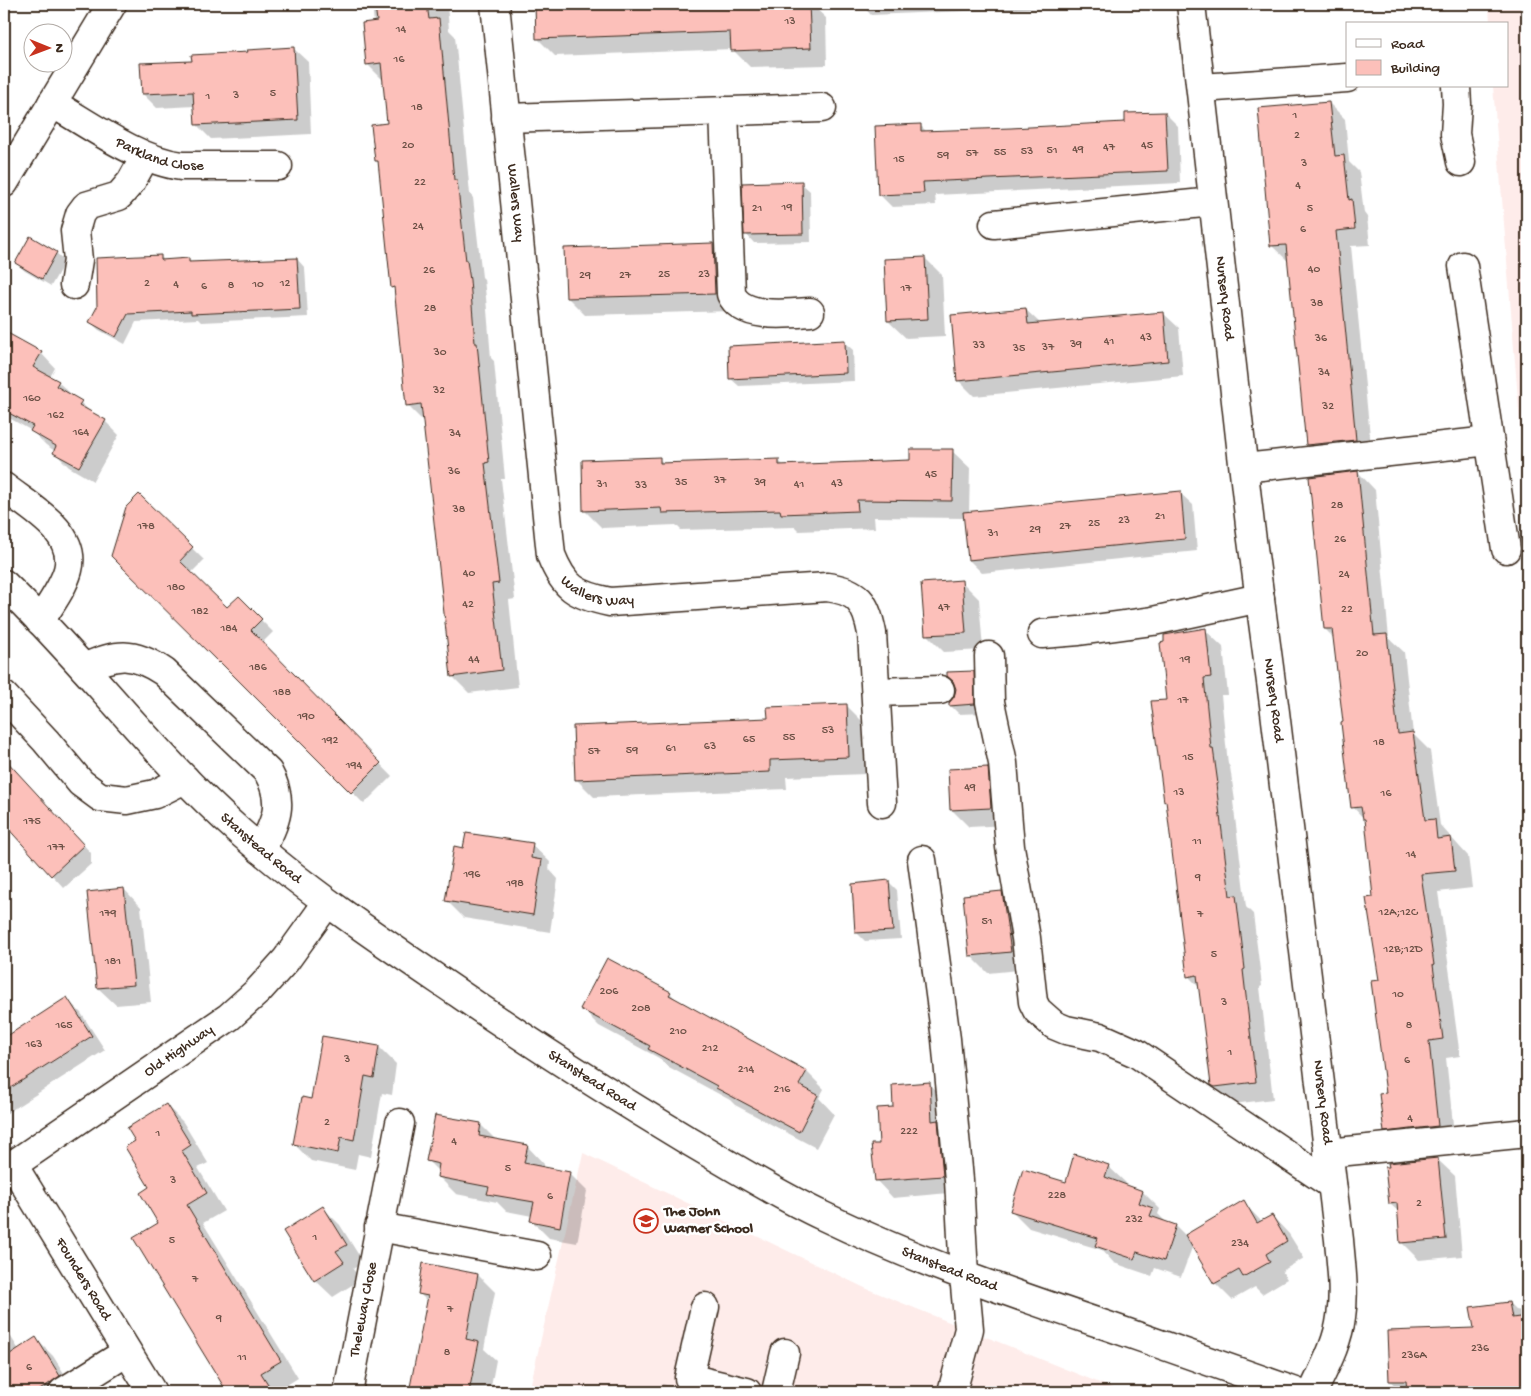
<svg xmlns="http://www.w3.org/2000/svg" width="1531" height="1396" font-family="'Gochi Hand',sans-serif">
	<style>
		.built { fill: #feecea }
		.shadow { fill: #0003; fill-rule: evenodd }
		.building { fill: #fcc0ba; stroke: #3b2a1e }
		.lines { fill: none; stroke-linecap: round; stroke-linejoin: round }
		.minor-casing { stroke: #3b2a1e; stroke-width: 31 }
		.minor { stroke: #fff; stroke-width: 28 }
		.labels { text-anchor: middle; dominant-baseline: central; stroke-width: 5; stroke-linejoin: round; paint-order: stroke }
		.number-label { font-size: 12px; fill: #6b5045 }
		.street-label { font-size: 15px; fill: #3b2a1e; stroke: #fff }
		.poi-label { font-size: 15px; font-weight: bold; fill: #3b2a1e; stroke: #fff; text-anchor: start }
	</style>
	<rect width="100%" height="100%" fill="#fff"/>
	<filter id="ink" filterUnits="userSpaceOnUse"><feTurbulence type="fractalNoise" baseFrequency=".02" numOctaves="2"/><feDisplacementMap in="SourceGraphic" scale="10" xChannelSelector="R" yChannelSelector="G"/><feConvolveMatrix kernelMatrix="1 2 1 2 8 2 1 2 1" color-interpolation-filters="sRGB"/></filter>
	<g filter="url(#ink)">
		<!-- built -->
		<path class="built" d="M1489,4H1527V449H1522L1493,86H1507V24H1490Z
			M583,1153L865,1288L1122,1392H529Z"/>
		<!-- shadow -->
		<path class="shadow" d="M372,4H447L449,30L455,36L470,194L473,198L482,277L484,279L486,298L491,358L494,361L505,479H501L515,599L509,600L518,687L469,693L452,676L424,422L407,405L396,290L393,287L379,163L376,160L389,124L384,81L367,64L374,23Z
			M536,4H811L826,18L827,65L750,67L732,49L555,56L537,38Z
			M861,4H1131L871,15Z
			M293,48L308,62L311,134L211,139L196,124L195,106L157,108L143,94L193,62Z
			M1329,103L1345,119L1349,162L1359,172L1364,213L1367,217L1370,245L1351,246L1372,456L1323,461L1307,445L1289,262L1272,246Z
			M1165,113L1178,126L1180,183L935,195L936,205L892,207L879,194L921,126L927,132L1126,123Z
			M801,183L810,191L811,242L754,243L746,234Z
			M713,244L730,262L732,311L585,315L567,297Z
			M56,253L65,261L51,286L25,271L16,263Z
			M160,256L165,261L189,260L192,263L297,259L305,268L308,317L201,322L198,319L136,322L125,344L99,330L90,322Z
			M925,258L942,275L945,336L906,338L888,321Z
			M1025,309L1041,324L1163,313L1179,328L1183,376L974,396L958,380Z
			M4,332L41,353L55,368L50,377L58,382L94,415L105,421L119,435L93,481L69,467L54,452L55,451L46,445L32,431L4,415Z
			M844,342L853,350L854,381L739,386L730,378Z
			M952,451L970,468L969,513L1180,493L1193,505L1197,551L982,573L969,560L965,518L874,517L875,528L799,531L795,527L681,530L676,525L602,528L584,510L659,459L665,464L778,460L784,466L911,461Z
			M1358,472L1375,490L1389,638L1404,652L1413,734L1430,751L1440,825L1468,856L1472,888L1438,892L1451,982L1450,983L1460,1056L1446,1058L1455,1143L1403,1149L1385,1131L1388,1094L1374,898L1366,821L1353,807L1334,638L1325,629Z
			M139,496L204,560L191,573L227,609L239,598L273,632L262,643L392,776L364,804L233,672L232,674L112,556Z
			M962,582L979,599L983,650L944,652L927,635Z
			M1205,630L1223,647L1228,695H1221L1228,764L1230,767L1235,801H1233L1246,907L1253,914L1262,986L1260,987L1273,1099L1233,1104L1212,1084L1200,988L1188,976L1167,804L1165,801L1168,701Z
			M973,672L982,681L983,713L959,714L950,705L955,698L957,689L954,682Z
			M846,705L864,723L866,774L786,777L787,789L594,797L577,780L769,719Z
			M4,759L91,853V864L64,888L4,823Z
			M987,768L1005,786L1008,825L969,827L951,809Z
			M532,845L550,862L549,869L558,879L550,932L464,918L447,901L464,849Z
			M889,882L897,890L901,939L865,941L857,933Z
			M124,889L141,907L151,1002L116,1005L98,988Z
			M1001,892L1019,910L1028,969L988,973L971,956Z
			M670,993L678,1001L807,1072L824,1089L819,1098L834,1114L816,1148L735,1105L730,1100L667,1066L659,1058L599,1026L582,1009Z
			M67,999L81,1013L105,1050L4,1115V1039Z
			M379,1047L396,1064L392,1095L382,1093L371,1157L358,1154L355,1170L311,1161L294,1144L312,1101Z
			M929,1083L947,1101L960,1192L893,1198L876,1180L880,1145L894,1108Z
			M166,1105L183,1122L208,1163L198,1168L224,1211L203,1223L298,1378L277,1391L278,1392H228L135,1238L159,1223L137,1142Z
			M480,1124L496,1140L527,1146L544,1164V1168L569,1173L587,1191L577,1243L549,1238L532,1221V1216L506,1211L497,1202L456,1194L438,1176L439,1172L428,1161Z
			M1437,1159L1455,1176L1462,1256L1419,1260L1402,1243L1399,1212L1390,1204Z
			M1108,1166L1126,1183L1125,1185L1143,1192L1160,1209L1158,1214L1167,1223L1176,1226L1186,1236L1243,1202L1262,1222L1272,1216L1289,1234L1304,1258L1282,1271L1287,1279L1262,1294L1255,1287L1232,1300L1215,1283L1193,1245L1181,1277L1155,1268L1152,1276L1114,1263L1102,1250L1029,1228L1012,1211L1067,1184Z
			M323,1208L340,1225L363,1262L353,1269L360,1280L333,1297L315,1280Z
			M478,1275L495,1292L484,1349L496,1360L490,1392H411L428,1302L419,1293Z
			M1509,1303L1516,1310L1527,1312V1392H1402L1390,1381L1475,1329ZM1457,1388V1391L1416,1392L1413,1389Z
			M4,1330L11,1337L19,1350L36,1339L53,1356L76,1392H4Z
			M662,1384L675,1387L681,1392H660Z"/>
		<!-- building -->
		<path class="building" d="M401,4H427L429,19L439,18L454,180H457L466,261H467L470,280L475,343H477L489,462L485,463L499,583L492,584L502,670L451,677L421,404L406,406L394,287L391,288L378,161H375L371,125L387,123L381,63L366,65L362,23L377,21L375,6Z
			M535,4H809L811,48L731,51L730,32L536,39Z
			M294,47L298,120L195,125L193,92L142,94L140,63L192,61L191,55L248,52L247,50Z
			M1329,102L1335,156L1344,155L1349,200L1352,199L1355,229L1336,231L1356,440L1306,445L1286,245L1270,246L1258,108Z
			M1165,112L1168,171L923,182L924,193L878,195L875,126L921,124V131L1011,128L1125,122V113Z
			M802,181L803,234L744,235L742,183Z
			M30,236L57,252L42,279L15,263Z
			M713,243L715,294L566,298L564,248Z
			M161,255V260L189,258V262L297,258L300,309L191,314V311L128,314L116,337L89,322L97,307L96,258Z
			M925,257L928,319L887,321L884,259Z
			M1026,308L1028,324L1164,312L1168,361L957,381L951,315Z
			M4,331L42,352L33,367L59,381L56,386L82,401L79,405L106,420L79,467L53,453L56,446L30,431L33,426L7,412L4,417Z
			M845,340L846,373L729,379L728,346Z
			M910,449H953L952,501L857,500L858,511L781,514L780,510L662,513L661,508L583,511L582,460L660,457V463L779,459V465L910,460Z
			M1358,471L1374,635L1387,634L1398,734L1413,732L1425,820L1435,819L1437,839L1451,837L1455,871L1421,874L1434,965H1433L1443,1039L1429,1041L1438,1126L1384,1132L1379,1094L1386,1093L1371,981L1379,980L1366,898L1373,897L1365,819H1363L1361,807L1351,808L1341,723L1343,722L1332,629H1324L1309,477Z
			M1181,491L1185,539L968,560L963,512Z
			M139,494L193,547L180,561L227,607L239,596L262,619L251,630L381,763L351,793L220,662L219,663L111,556L126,507Z
			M962,580L966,633L925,635L921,583Z
			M1206,628L1211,677L1204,678L1211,748H1213L1218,784H1216L1230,896L1236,895L1245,969L1243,970L1256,1082L1215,1087L1211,1085L1197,975L1187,977L1166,801L1164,802L1151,701L1166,700L1160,643L1164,642V635Z
			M974,671L975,704L949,706V703L954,697L956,689L953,681L947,676V672Z
			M847,704L849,757L770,760V772L575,780L573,726L768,718L767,707Z
			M4,758L84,845L51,876L4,824Z
			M988,767L991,808L950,810L948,769Z
			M466,833L533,843L531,858L542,860L533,915L445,901L454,846L463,848Z
			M889,880L893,931L855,933L852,884Z
			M124,888L134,985L97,988L87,892Z
			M1002,891L1011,952L969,956L963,895Z
			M607,958L671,992L669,995L807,1071L799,1085L818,1095L799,1132L716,1088L717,1086L648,1049L650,1046L580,1009Z
			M67,997L92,1036L4,1092V1038Z
			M322,1036L379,1046L374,1078L365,1076L354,1140L341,1137L338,1153L293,1144L302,1097L311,1099Z
			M930,1082L932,1121L938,1120L943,1176L875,1181L871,1144H879L877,1108L893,1107L892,1085Z
			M166,1104L191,1145L182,1151L207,1193L187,1205L281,1361L261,1373L273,1392H227L133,1238L158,1223L140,1193L149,1187L125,1147L135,1141L127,1128Z
			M435,1115L481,1123L479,1136L528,1145L524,1163L570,1172L560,1227L530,1221L534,1202L487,1194L489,1187L437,1177L439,1164L426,1161Z
			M1074,1154L1109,1165L1105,1177L1143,1191L1139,1203L1153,1208L1150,1216L1176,1225L1164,1261L1137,1252L1134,1259L1095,1246L1098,1238L1010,1211L1023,1169L1066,1182Z
			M1438,1158L1446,1239L1400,1243L1397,1203L1389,1204L1385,1167H1389L1388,1163Z
			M1244,1200L1257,1223L1272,1215L1287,1241L1266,1254L1270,1262L1243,1277L1239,1270L1214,1284L1185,1235Z
			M323,1206L347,1245L336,1251L344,1262L314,1281L283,1231Z
			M423,1263L478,1274L466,1339L479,1342L469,1392H409L428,1296L418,1294Z
			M1509,1302L1512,1318L1527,1316V1392H1452L1451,1390L1407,1391L1406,1381H1389L1387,1331L1474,1328L1470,1307Z
			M36,1337L60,1376L37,1392H4V1358Z"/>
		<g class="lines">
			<!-- minor casing -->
			<g class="minor-casing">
				<g id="minor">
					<path id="s1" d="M495,4L551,555C564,588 576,595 610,602L827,587C858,591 866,602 872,633L882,803"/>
					<path id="s2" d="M1191,4L1250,525L1275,712L1339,1240C1341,1265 1345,1292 1341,1317C1338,1343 1324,1368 1313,1392"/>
					<path d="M1456,86L1457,104L1455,134L1461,162"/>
					<path d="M1201,88L1347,78"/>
					<path id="s3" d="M52,103C90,125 139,161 182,166H278"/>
					<path d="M724,111L731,294C742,319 786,314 810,312"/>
					<path d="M506,118L822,108"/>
					<path d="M4,183L112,4"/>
					<path d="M994,224L1213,202"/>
					<path d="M1463,266L1506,549"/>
					<path d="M74,285L78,260L75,231L80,214L86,206L119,196L131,182L145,157"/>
					<path d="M1244,468L1489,441"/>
					<path d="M4,487C29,507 78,532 68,570C63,588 50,605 40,621"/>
					<path id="s4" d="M4,584C86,663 154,756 240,832C308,892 383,942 458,993C533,1045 609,1093 687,1140C732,1166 776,1194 823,1216C914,1260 1010,1293 1105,1325C1169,1347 1233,1370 1296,1392"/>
					<path d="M1042,634L1079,631L1153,621L1260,598"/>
					<path d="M989,656L990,702L1003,763L1010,847L1026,938L1033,1002L1037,1010L1054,1025L1066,1030L1100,1037L1136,1053L1332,1185"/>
					<path d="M84,668C116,653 133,651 164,672L268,772C285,803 276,821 261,850"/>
					<path d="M876,692L940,690"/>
					<path d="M4,696L46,741L81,783L100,797L127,800L155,794L185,779"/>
					<path d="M922,860L946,1039L959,1180L964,1275L969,1329L952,1392"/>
					<path d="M1328,1153L1527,1133"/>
					<path id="s5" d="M13,1165L152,1392"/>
					<path id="s6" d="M4,1171L229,1017L258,991L286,960L327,903"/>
					<path d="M379,1227L537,1256"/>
					<path d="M705,1307L689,1378L747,1392"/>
					<path d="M63,1392L127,1352"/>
					<path id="s7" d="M348,1392L400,1123"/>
					<path d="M776,1392L785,1353"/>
				</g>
			</g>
			<!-- minor -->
			<use href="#minor" class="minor"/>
		</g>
	</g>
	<!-- icons -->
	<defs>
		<g id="school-ring" transform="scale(1.25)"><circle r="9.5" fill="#fff" stroke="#c8321e" stroke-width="1.5"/><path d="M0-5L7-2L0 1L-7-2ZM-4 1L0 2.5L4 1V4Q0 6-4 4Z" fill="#c8321e"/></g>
	</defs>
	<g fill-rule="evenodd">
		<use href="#school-ring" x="646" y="1221"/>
	</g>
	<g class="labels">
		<!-- number labels -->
		<g class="number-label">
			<text x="790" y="22">13</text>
			<text x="401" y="30">14</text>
			<text x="399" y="60">16</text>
			<text x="273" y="94">5</text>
			<text x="236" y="96">3</text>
			<text x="208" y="97">1</text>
			<text x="417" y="108">18</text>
			<text x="1295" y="116">1</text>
			<text x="1297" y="136">2</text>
			<text x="408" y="146">20</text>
			<text x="1147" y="146">45</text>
			<text x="1109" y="148">47</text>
			<text x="1078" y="150">49</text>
			<text x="1052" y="151">51</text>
			<text x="1027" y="152">53</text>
			<text x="1000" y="153">55</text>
			<text x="972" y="154">57</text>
			<text x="943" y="156">59</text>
			<text x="899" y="160">15</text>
			<text x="1304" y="164">3</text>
			<text x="420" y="183">22</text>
			<text x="1298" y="186">4</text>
			<text x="787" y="208">19</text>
			<text x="757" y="209">21</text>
			<text x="1310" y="209">5</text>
			<text x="418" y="227">24</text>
			<text x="1303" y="230">6</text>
			<text x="1314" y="270">40</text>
			<text x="429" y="271">26</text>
			<text x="664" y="275">25</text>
			<text x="704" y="275">23</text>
			<text x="585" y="276">29</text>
			<text x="625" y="276">27</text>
			<text x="147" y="284">2</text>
			<text x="285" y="284">12</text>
			<text x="176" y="285">4</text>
			<text x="258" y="285">10</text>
			<text x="231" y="286">8</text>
			<text x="204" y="287">6</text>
			<text x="906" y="289">17</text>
			<text x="1317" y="304">38</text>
			<text x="430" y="309">28</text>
			<text x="1146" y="338">43</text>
			<text x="1321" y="339">36</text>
			<text x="1109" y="342">41</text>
			<text x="1076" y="345">39</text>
			<text x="979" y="346">33</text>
			<text x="1048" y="348">37</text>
			<text x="1019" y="349">35</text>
			<text x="440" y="353">30</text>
			<text x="1324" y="373">34</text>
			<text x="439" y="391">32</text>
			<text x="32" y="399">160</text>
			<text x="1328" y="407">32</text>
			<text x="56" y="416">162</text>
			<text x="81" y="433">164</text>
			<text x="455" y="434">34</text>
			<text x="454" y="472">36</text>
			<text x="931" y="475">45</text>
			<text x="720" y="481">37</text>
			<text x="681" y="483">35</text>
			<text x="760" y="483">39</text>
			<text x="837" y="484">43</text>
			<text x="602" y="485">31</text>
			<text x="799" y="485">41</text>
			<text x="641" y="486">33</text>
			<text x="1337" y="506">28</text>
			<text x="459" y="510">38</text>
			<text x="1160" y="517">21</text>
			<text x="1124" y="521">23</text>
			<text x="1094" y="524">25</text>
			<text x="146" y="527">178</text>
			<text x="1065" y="527">27</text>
			<text x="1035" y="530">29</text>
			<text x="993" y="534">31</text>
			<text x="1340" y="540">26</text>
			<text x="469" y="574">40</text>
			<text x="1344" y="575">24</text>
			<text x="176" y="588">180</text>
			<text x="468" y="605">42</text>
			<text x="944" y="608">47</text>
			<text x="1347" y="610">22</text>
			<text x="200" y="612">182</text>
			<text x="229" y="629">184</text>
			<text x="1362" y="654">20</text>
			<text x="474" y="660">44</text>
			<text x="1185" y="660">19</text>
			<text x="258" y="668">186</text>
			<text x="282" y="693">188</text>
			<text x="1183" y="701">17</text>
			<text x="306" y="717">190</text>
			<text x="828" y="731">53</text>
			<text x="789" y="738">55</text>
			<text x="749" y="740">65</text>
			<text x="330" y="741">192</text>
			<text x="1379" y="743">18</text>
			<text x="710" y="747">63</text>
			<text x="671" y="749">61</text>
			<text x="632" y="751">59</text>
			<text x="594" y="752">57</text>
			<text x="1188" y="758">15</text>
			<text x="354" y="766">194</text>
			<text x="970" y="788">49</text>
			<text x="1179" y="793">13</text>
			<text x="1386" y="794">16</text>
			<text x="32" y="822">175</text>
			<text x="1197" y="842">11</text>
			<text x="56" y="848">177</text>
			<text x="1411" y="855">14</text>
			<text x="472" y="875">196</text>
			<text x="1198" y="878">9</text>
			<text x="515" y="884">198</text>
			<text x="1398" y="913">12A;12C</text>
			<text x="108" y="914">179</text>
			<text x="1200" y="915">7</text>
			<text x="987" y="922">51</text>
			<text x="1403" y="950">12B;12D</text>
			<text x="1214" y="955">5</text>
			<text x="113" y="962">181</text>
			<text x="609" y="992">206</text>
			<text x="1398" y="995">10</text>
			<text x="1224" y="1003">3</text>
			<text x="641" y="1009">208</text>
			<text x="64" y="1026">165</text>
			<text x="1409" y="1026">8</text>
			<text x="678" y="1032">210</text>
			<text x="34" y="1045">163</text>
			<text x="710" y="1049">212</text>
			<text x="1230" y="1053">1</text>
			<text x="347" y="1060">3</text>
			<text x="1407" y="1061">6</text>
			<text x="746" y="1070">214</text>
			<text x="782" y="1090">216</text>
			<text x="1410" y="1119">4</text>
			<text x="327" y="1123">2</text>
			<text x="909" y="1132">222</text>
			<text x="158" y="1134">1</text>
			<text x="454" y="1142">4</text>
			<text x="508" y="1169">5</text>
			<text x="173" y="1181">3</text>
			<text x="1057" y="1196">228</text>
			<text x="550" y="1197">6</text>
			<text x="1419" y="1204">2</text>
			<text x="1134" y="1220">232</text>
			<text x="315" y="1238">1</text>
			<text x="172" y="1241">5</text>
			<text x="1240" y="1244">234</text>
			<text x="195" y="1280">7</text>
			<text x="450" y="1310">7</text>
			<text x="219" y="1319">9</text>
			<text x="1480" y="1349">236</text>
			<text x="447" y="1353">8</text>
			<text x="1414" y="1356">236A</text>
			<text x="242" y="1358">11</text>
			<text x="29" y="1368">6</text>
		</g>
		<!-- street labels -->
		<g class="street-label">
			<text stroke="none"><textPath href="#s3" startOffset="121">Parkland Close</textPath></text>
			<text stroke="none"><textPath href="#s1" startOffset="200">Wallers Way</textPath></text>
			<text stroke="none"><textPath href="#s2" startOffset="296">Nursery Road</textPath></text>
			<text stroke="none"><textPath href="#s1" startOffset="619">Wallers Way</textPath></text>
			<text stroke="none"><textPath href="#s2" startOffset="701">Nursery Road</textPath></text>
			<text stroke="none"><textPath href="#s4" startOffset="369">Stanstead Road</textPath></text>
			<text stroke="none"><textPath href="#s6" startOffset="212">Old Highway</textPath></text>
			<text stroke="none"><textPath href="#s4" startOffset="774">Stanstead Road</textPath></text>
			<text stroke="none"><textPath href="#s2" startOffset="1106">Nursery Road</textPath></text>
			<text stroke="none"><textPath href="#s4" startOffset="1179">Stanstead Road</textPath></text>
			<text stroke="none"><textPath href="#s5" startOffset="134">Founders Road</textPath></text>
			<text stroke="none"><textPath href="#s7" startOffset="84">Theleway Close</textPath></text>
		</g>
		<!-- poi labels -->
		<g class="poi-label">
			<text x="664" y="1212">The John<tspan x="664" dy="17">Warner School</tspan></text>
		</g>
	</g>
	<!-- margin -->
	<rect width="1531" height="1396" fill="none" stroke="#fff" stroke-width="20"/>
	<rect x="10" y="10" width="1511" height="1376" fill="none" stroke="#3b2a1e" stroke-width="2" filter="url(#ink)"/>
	<!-- legend -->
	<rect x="1346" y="22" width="162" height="65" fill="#ffffff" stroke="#b1aaa5"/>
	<rect x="1356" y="39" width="25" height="8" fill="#ffffff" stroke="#b1aaa5"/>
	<text x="1391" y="48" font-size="15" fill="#3b2a1e">Road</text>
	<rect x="1356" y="60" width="25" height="15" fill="#fcc0ba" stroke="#b1aaa5"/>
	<text x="1391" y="72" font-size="15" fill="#3b2a1e">Building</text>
	<!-- north arrow -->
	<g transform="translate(48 48) rotate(91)"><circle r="24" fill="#ffffff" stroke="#b1aaa5"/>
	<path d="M0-4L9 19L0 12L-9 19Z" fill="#c8321e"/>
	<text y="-8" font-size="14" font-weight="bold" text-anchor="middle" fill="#3b2a1e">N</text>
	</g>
</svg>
